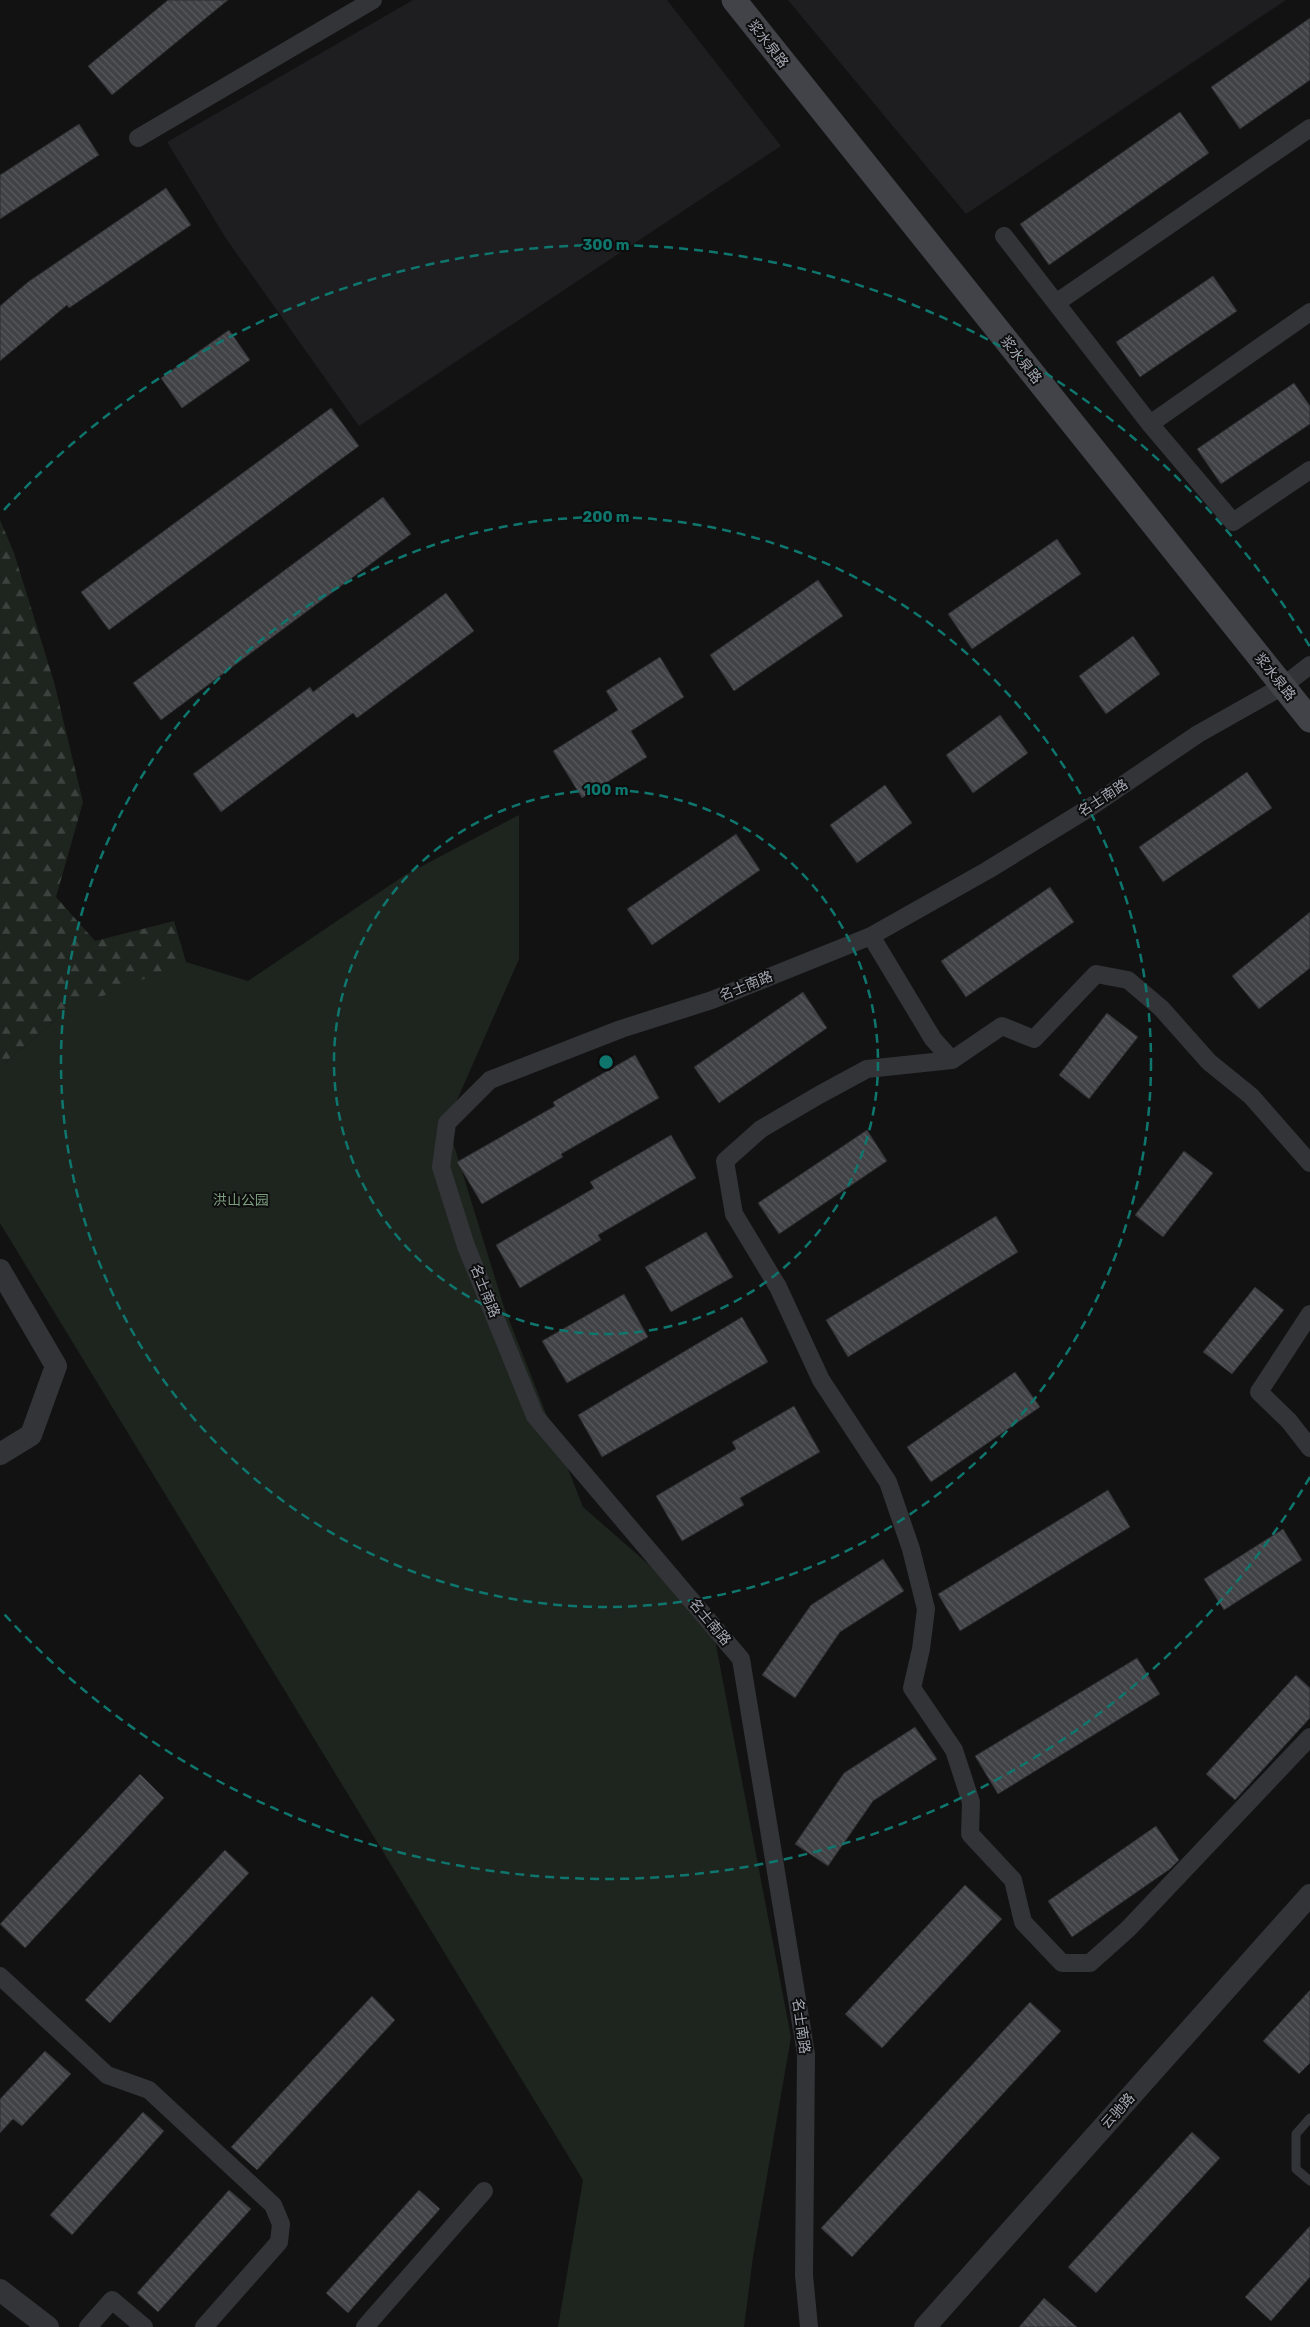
<svg xmlns="http://www.w3.org/2000/svg" width="1310" height="2327" font-family="Rubik,'Noto Sans SC',sans-serif">
	<style>
		.built { fill: #1e1e20 }
		.forest { fill: url(#forest-firs) }
		.park { fill: #1e251f }
		.building { fill: url(#building-back-hatch); stroke: #2c2c2f }
		.lines { fill: none; stroke-linecap: round; stroke-linejoin: round }
		.service { stroke: #333438; stroke-width: 9 }
		.minor { stroke: #333438; stroke-width: 18 }
		.tertiary { stroke: #333438; stroke-width: 22 }
		.secondary { stroke: #414348; stroke-width: 25 }
		.ring { fill: none; stroke: #0f766e; stroke-width: 2.5; stroke-dasharray: 9 6 }
		.labels { text-anchor: middle; dominant-baseline: central; stroke-width: 4; stroke-linejoin: round; paint-order: stroke }
		.street-label { font-size: 14px; fill: #a4a8b3; stroke: #0d0d0e }
		.park-label { font-size: 14px; fill: #7c9d7e; stroke: #0d0d0e }
		.centre { fill: #0f766e; stroke: #0d0d0e; stroke-width: 2.5 }
		.ring-label { font-size: 15px; text-anchor: middle; font-weight: bold; fill: #0f766e; stroke: #0d0d0e; stroke-width: 4; stroke-linejoin: round; paint-order: stroke }
	</style>
	<defs>
		<pattern id="forest-firs" width="22" height="20" patternUnits="userSpaceOnUse" patternTransform="scale(1.25)"><rect width="22" height="20" fill="#1e251f"/><path d="M5 1l3.5 6h-7zM16 11l3.5 6h-7z" fill="#3c423d"/></pattern>
		<pattern id="building-back-hatch" width="6" height="6" patternUnits="userSpaceOnUse" patternTransform="scale(1.25)"><rect width="6" height="6" fill="#414246"/><path d="M-1 5l2 2M0 0l6 6M5-1l2 2" fill="none" stroke="#595a5e"/></pattern>
	</defs>
	<rect width="100%" height="100%" fill="#121213"/>
	<!-- built -->
	<path class="built" d="M413,0H667L781,146L359,426L227,240L167,142Z
		M788,0H1286L966,214Z"/>
	<!-- forest -->
	<path class="forest" d="M0,520L14,553L54,682L83,802L56,897L95,941L174,921L186,962L172,981L66,1011L0,1067Z"/>
	<!-- park -->
	<path class="park" d="M519,815V959L447,1123L504,1307L583,1507L711,1619L791,2037L753,2257L744,2327H558L583,2180L0,1223V1067L66,1011L186,962L248,981L405,875Z"/>
	<!-- building -->
	<path class="building" d="M168,0H228L112,95L88,66Z
		M1310,18V80L1240,129L1211,87Z
		M1180,112L1209,153L1049,265L1020,224Z
		M79,124L99,155L0,219V175Z
		M166,188L191,225L69,308L67,305L0,361V306L28,282Z
		M1213,276L1237,311L1140,377L1116,342Z
		M229,330L250,360L182,408L161,378Z
		M1294,383L1310,406V424L1221,484L1197,449Z
		M331,408L359,446L109,630L81,592Z
		M383,497L411,534L161,720L133,683Z
		M1057,539L1081,574L972,649L948,614Z
		M818,580L843,616L734,691L710,655Z
		M446,593L474,631L357,718L353,713L221,812L193,774L310,687L313,692Z
		M1133,636L1160,674L1106,714L1079,676Z
		M660,657L684,697L631,731L647,757L582,798L553,751L618,710L606,691Z
		M1000,715L1028,753L973,793L946,755Z
		M1247,772L1272,808L1163,882L1139,847Z
		M885,785L912,823L857,863L830,825Z
		M736,834L760,870L652,945L627,909Z
		M1050,887L1074,922L966,997L941,961Z
		M1310,912V968L1259,1009L1232,976Z
		M803,992L827,1028L719,1103L694,1067Z
		M1107,1013L1138,1037L1089,1099L1059,1075Z
		M635,1055L659,1098L561,1154L563,1157L482,1204L457,1162L555,1106L553,1102Z
		M867,1130L887,1161L779,1234L758,1203Z
		M671,1135L696,1178L598,1235L601,1240L520,1288L496,1245L594,1188L590,1182Z
		M1184,1151L1213,1173L1163,1237L1135,1215Z
		M996,1216L1018,1252L848,1357L826,1320Z
		M706,1232L733,1277L671,1312L645,1267Z
		M1255,1287L1284,1310L1232,1374L1203,1352Z
		M624,1294L648,1337L567,1383L542,1341Z
		M742,1317L768,1362L602,1457L578,1415Z
		M1015,1372L1040,1407L931,1482L907,1447Z
		M794,1406L820,1452L740,1498L744,1505L682,1541L656,1496L736,1449L732,1442Z
		M1108,1490L1130,1527L960,1631L938,1594Z
		M1283,1529L1302,1560L1224,1610L1204,1579Z
		M883,1559L904,1591L840,1632L795,1698L762,1675L811,1605Z
		M1137,1658L1160,1694L998,1794L975,1756Z
		M1296,1675L1310,1688V1718L1235,1800L1206,1774Z
		M915,1727L937,1759L873,1801L828,1866L795,1844L844,1773Z
		M140,1774L164,1798L25,1948L0,1924Z
		M1156,1826L1179,1860L1170,1869L1072,1937L1048,1901Z
		M225,1850L249,1873L110,2023L85,2000Z
		M965,1885L1002,1919L882,2048L845,2014Z
		M1310,1990V2063L1299,2074L1263,2041Z
		M372,1996L395,2020L257,2170L231,2147Z
		M1030,2002L1061,2031L852,2257L821,2228Z
		M45,2051L71,2074L22,2126L13,2119L0,2133V2099Z
		M143,2112L164,2131L72,2235L50,2215Z
		M1192,2132L1220,2158L1096,2293L1068,2267Z
		M229,2190L251,2209L158,2312L137,2293Z
		M419,2190L440,2209L348,2313L326,2293Z
		M1310,2226V2277L1271,2321L1245,2297Z
		M1044,2298L1077,2327H1019Z"/>
	<g class="lines">
		<!-- service -->
		<path class="service" d="M1310,2118L1296,2134V2169L1310,2181"/>
		<!-- minor -->
		<path class="minor" d="M138,138L373,0
			M1004,236L1150,424L1310,312
			M1056,303L1310,128
			M1150,424L1233,522L1310,470
			M871,936L933,1039L952,1060L1002,1026L1034,1039L1096,974L1128,980L1161,1008L1209,1062L1251,1096L1310,1163
			M952,1060L867,1069L819,1095L761,1129L725,1161L734,1214L778,1287L821,1380L888,1482L911,1549L926,1609L921,1649L912,1688L954,1750L971,1802L970,1834L1013,1880L1023,1922L1062,1963H1090L1128,1929L1310,1737
			M1310,1314L1259,1392L1289,1421L1310,1448
			M0,1976L107,2075L149,2090L273,2205L281,2224L279,2242L204,2327
			M88,2327L112,2300L144,2327
			M365,2327L484,2191
			M809,2327L804,2275L806,2054L741,1659L535,1416L466,1246L441,1167L447,1123L490,1080L621,1029L712,1000L871,936L988,870L1089,808L1198,734L1283,686L1310,665"/>
		<!-- tertiary -->
		<path class="tertiary" d="M0,1270L56,1366L31,1435L0,1454
			M0,2290L48,2327
			M925,2327L1310,1895"/>
		<!-- secondary -->
		<path class="secondary" d="M734,0L1310,720"/>
	</g>
	<!-- distance rings -->
	<g class="ring">
		<circle cx="606" cy="1062" r="272"/>
		<circle cx="606" cy="1062" r="545"/>
		<path d="M1310 1477A817 817 0 0 1 4 1614M4 510A817 817 0 0 1 1310 647"/>
	</g>
	<g class="labels">
		<!-- street labels -->
		<g class="street-label">
			<text transform="translate(768 44) rotate(52)">浆水泉路</text>
			<text transform="translate(1021 360) rotate(51)">浆水泉路</text>
			<text transform="translate(1275 677) rotate(51)">浆水泉路</text>
			<text transform="translate(1103 798) rotate(-33)">名士南路</text>
			<text transform="translate(746 986) rotate(-22)">名士南路</text>
			<text transform="translate(485 1291) rotate(68)">名士南路</text>
			<text transform="translate(710 1622) rotate(50)">名士南路</text>
			<text transform="translate(801 2026) rotate(82)">名士南路</text>
			<text transform="translate(1118 2111) rotate(-48)">云驰路</text>
		</g>
		<!-- park labels -->
		<g class="park-label">
			<text x="241" y="1200">洪山公园</text>
		</g>
	</g>
	<circle cx="606" cy="1062" r="8" class="centre"/>
	<g class="ring-label">
		<text x="606" y="250">300 m</text>
		<text x="606" y="522">200 m</text>
		<text x="606" y="795">100 m</text>
	</g>
</svg>
